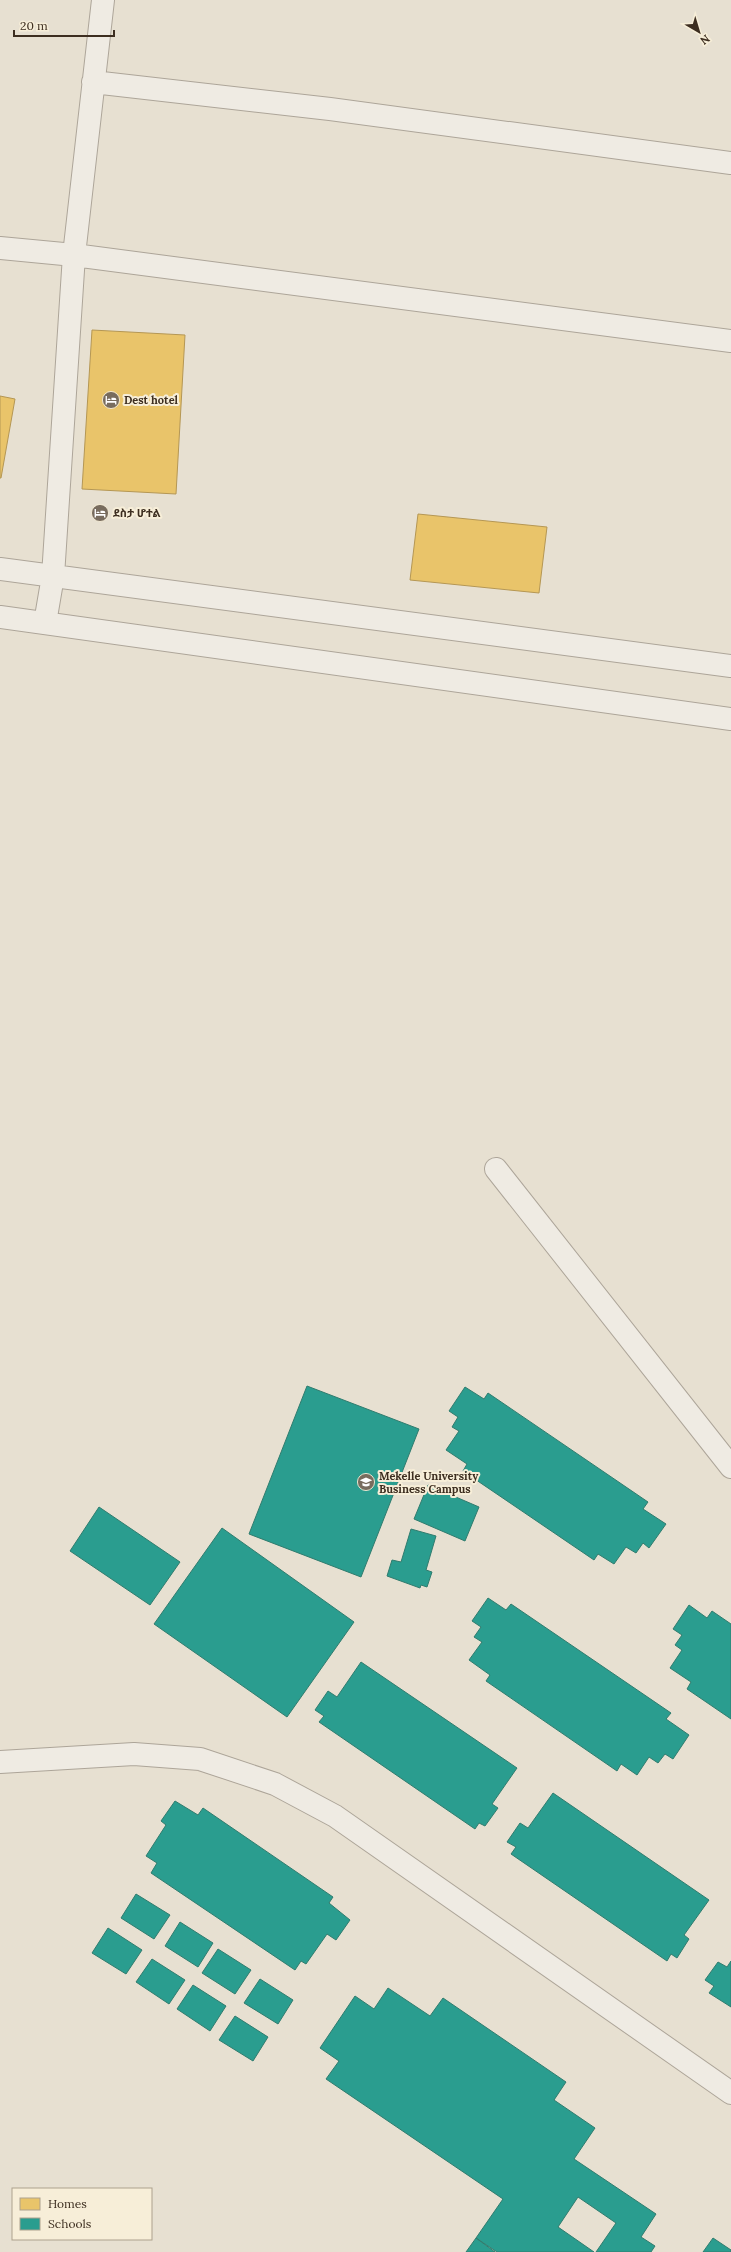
<svg xmlns="http://www.w3.org/2000/svg" width="731" height="2252" font-family="Lora,'Noto Sans Ethiopic',serif">
	<style>
		.homes { fill: #e9c46a; stroke: #b59754 }
		.schools { fill: #2a9d8f; stroke: #307c6e }
		.lines { fill: none; stroke-linecap: round; stroke-linejoin: round }
		.minor-casing { stroke: #ada599; stroke-width: 24 }
		.minor { stroke: #efebe3; stroke-width: 22 }
		.labels { text-anchor: middle; dominant-baseline: central; stroke-width: 4; stroke-linejoin: round; paint-order: stroke }
		.poi-label { font-size: 11px; font-weight: bold; fill: #3d2e20; stroke: #f7eed8; text-anchor: start }
	</style>
	<rect width="100%" height="100%" fill="#e7e0d1"/>
	<!-- homes -->
	<path class="homes" d="M92,330L185,335L176,494L82,489Z
		M0,396L15,399L1,478H0Z
		M418,514L547,527L539,593L410,580Z"/>
	<!-- schools -->
	<path class="schools" d="M307,1386L419,1429L361,1577L249,1534Z
		M465,1387L484,1399L488,1393L648,1502L643,1509L666,1524L649,1548L643,1543L636,1553L626,1547L614,1564L598,1554L594,1560L463,1471L467,1464L446,1450L459,1431L452,1427L458,1417L449,1411Z
		M428,1485L479,1507L465,1541L414,1519Z
		M99,1507L180,1562L150,1605L70,1551Z
		M222,1528L354,1622L287,1717L154,1624Z
		M411,1529L436,1536L426,1570L432,1572L427,1587L421,1585L420,1588L387,1576L392,1560L401,1562Z
		M488,1598L506,1610L511,1604L671,1713L666,1719L689,1735L673,1759L665,1754L658,1763L649,1757L637,1775L621,1764L617,1771L486,1681L490,1675L469,1660L482,1642L474,1637L481,1627L472,1621Z
		M689,1605L707,1618L712,1611L731,1624V1719L687,1689L691,1682L670,1668L682,1650L675,1645L682,1635L673,1629Z
		M361,1662L517,1768L492,1804L498,1808L485,1826L479,1823L475,1829L319,1722L324,1716L315,1710L328,1691L337,1697Z
		M553,1793L709,1900L684,1935L689,1939L677,1958L671,1954L667,1961L511,1854L516,1847L507,1842L520,1823L528,1828Z
		M175,1801L198,1815L203,1808L333,1897L329,1903L350,1920L336,1940L327,1934L306,1964L301,1961L295,1970L151,1873L157,1863L146,1856L166,1825L161,1821Z
		M136,1894L170,1915L154,1939L121,1918Z
		M180,1922L213,1943L198,1967L165,1946Z
		M108,1928L142,1950L126,1974L92,1953Z
		M218,1949L251,1970L235,1994L202,1973Z
		M152,1959L185,1980L169,2004L136,1982Z
		M731,1961V2007L709,1993L714,1986L705,1980L718,1962L727,1967Z
		M260,1979L293,2000L278,2024L244,2003Z
		M193,1985L226,2006L210,2031L177,2009Z
		M388,1988L430,2016L443,1998L566,2082L554,2100L595,2128L574,2159L656,2214L641,2237L655,2246L651,2252H596L616,2223L578,2197L558,2227L594,2252H497L476,2238L503,2199L326,2079L339,2061L320,2048L355,1996L374,2009Z
		M235,2016L268,2037L253,2061L219,2040Z
		M476,2238L495,2252H466Z
		M713,2238L731,2250V2252H703Z"/>
	<g class="lines">
		<!-- minor casing -->
		<g class="minor-casing">
			<path id="minor" d="M93,82L330,109L731,163
				M0,248L74,255L731,341
				M0,569L731,666
				M0,617L731,719
				M45,623L53,576L74,255L103,0
				M496,1169L731,1467
				M0,1762L134,1754L200,1759L275,1784L335,1816L731,2093"/>
		</g>
		<!-- minor -->
		<use href="#minor" class="minor"/>
	</g>
	<!-- icons -->
	<defs>
		<g id="hotel-disc" transform="scale(0.9)"><circle r="9.5" fill="#786c5e" stroke="#f7eed8"/><path d="M-6-4.5h1.5V1H6V5H4.5V3h-9V5H-6ZM-4 0a1.8 1.8 0 1 1 3.6 0ZM.5 0V-2.5h3Q6-2.5 6 0Z" fill="#fff"/></g>
		<g id="university-disc" transform="scale(0.9)"><circle r="9.5" fill="#786c5e" stroke="#f7eed8"/><path d="M0-5L7-2L0 1L-7-2ZM-4 1L0 2.5L4 1V4Q0 6-4 4Z" fill="#fff"/></g>
	</defs>
	<g fill-rule="evenodd">
		<use href="#hotel-disc" x="111" y="400"/>
		<use href="#hotel-disc" x="100" y="513"/>
		<use href="#university-disc" x="366" y="1482"/>
	</g>
	<g class="labels">
		<!-- poi labels -->
		<g class="poi-label">
			<text x="124" y="400">Dest hotel</text>
			<text x="113" y="513">ደስታ ሆተል</text>
			<text x="379" y="1476">Mekelle University<tspan x="379" dy="13">Business Campus</tspan></text>
		</g>
	</g>
	<!-- legend -->
	<rect x="12" y="2188" width="140" height="52" fill="#f7eed8" stroke="#ada18e"/>
	<rect x="20" y="2198" width="20" height="12" fill="#e9c46a" stroke="#ada18e"/>
	<text x="48" y="2208" font-size="12" fill="#3d2e20">Homes</text>
	<rect x="20" y="2218" width="20" height="12" fill="#2a9d8f" stroke="#ada18e"/>
	<text x="48" y="2228" font-size="12" fill="#3d2e20">Schools</text>
	<!-- north arrow -->
	<g transform="translate(699 32) rotate(142)" stroke="#f7eed8" stroke-width="3" paint-order="stroke">
	<path d="M0-3L7 15L0 10L-7 15Z" fill="#3d2e20"/>
	<text y="-6" font-size="11" font-weight="bold" text-anchor="middle" fill="#3d2e20">N</text>
	</g>
	<!-- scale -->
	<path d="M14 30v6h100v-6" fill="none" stroke="#3d2e20" stroke-width="2"/>
	<text x="20" y="30" font-size="12" fill="#3d2e20" stroke="#f7eed8" stroke-width="3" paint-order="stroke">20 m</text>
</svg>
